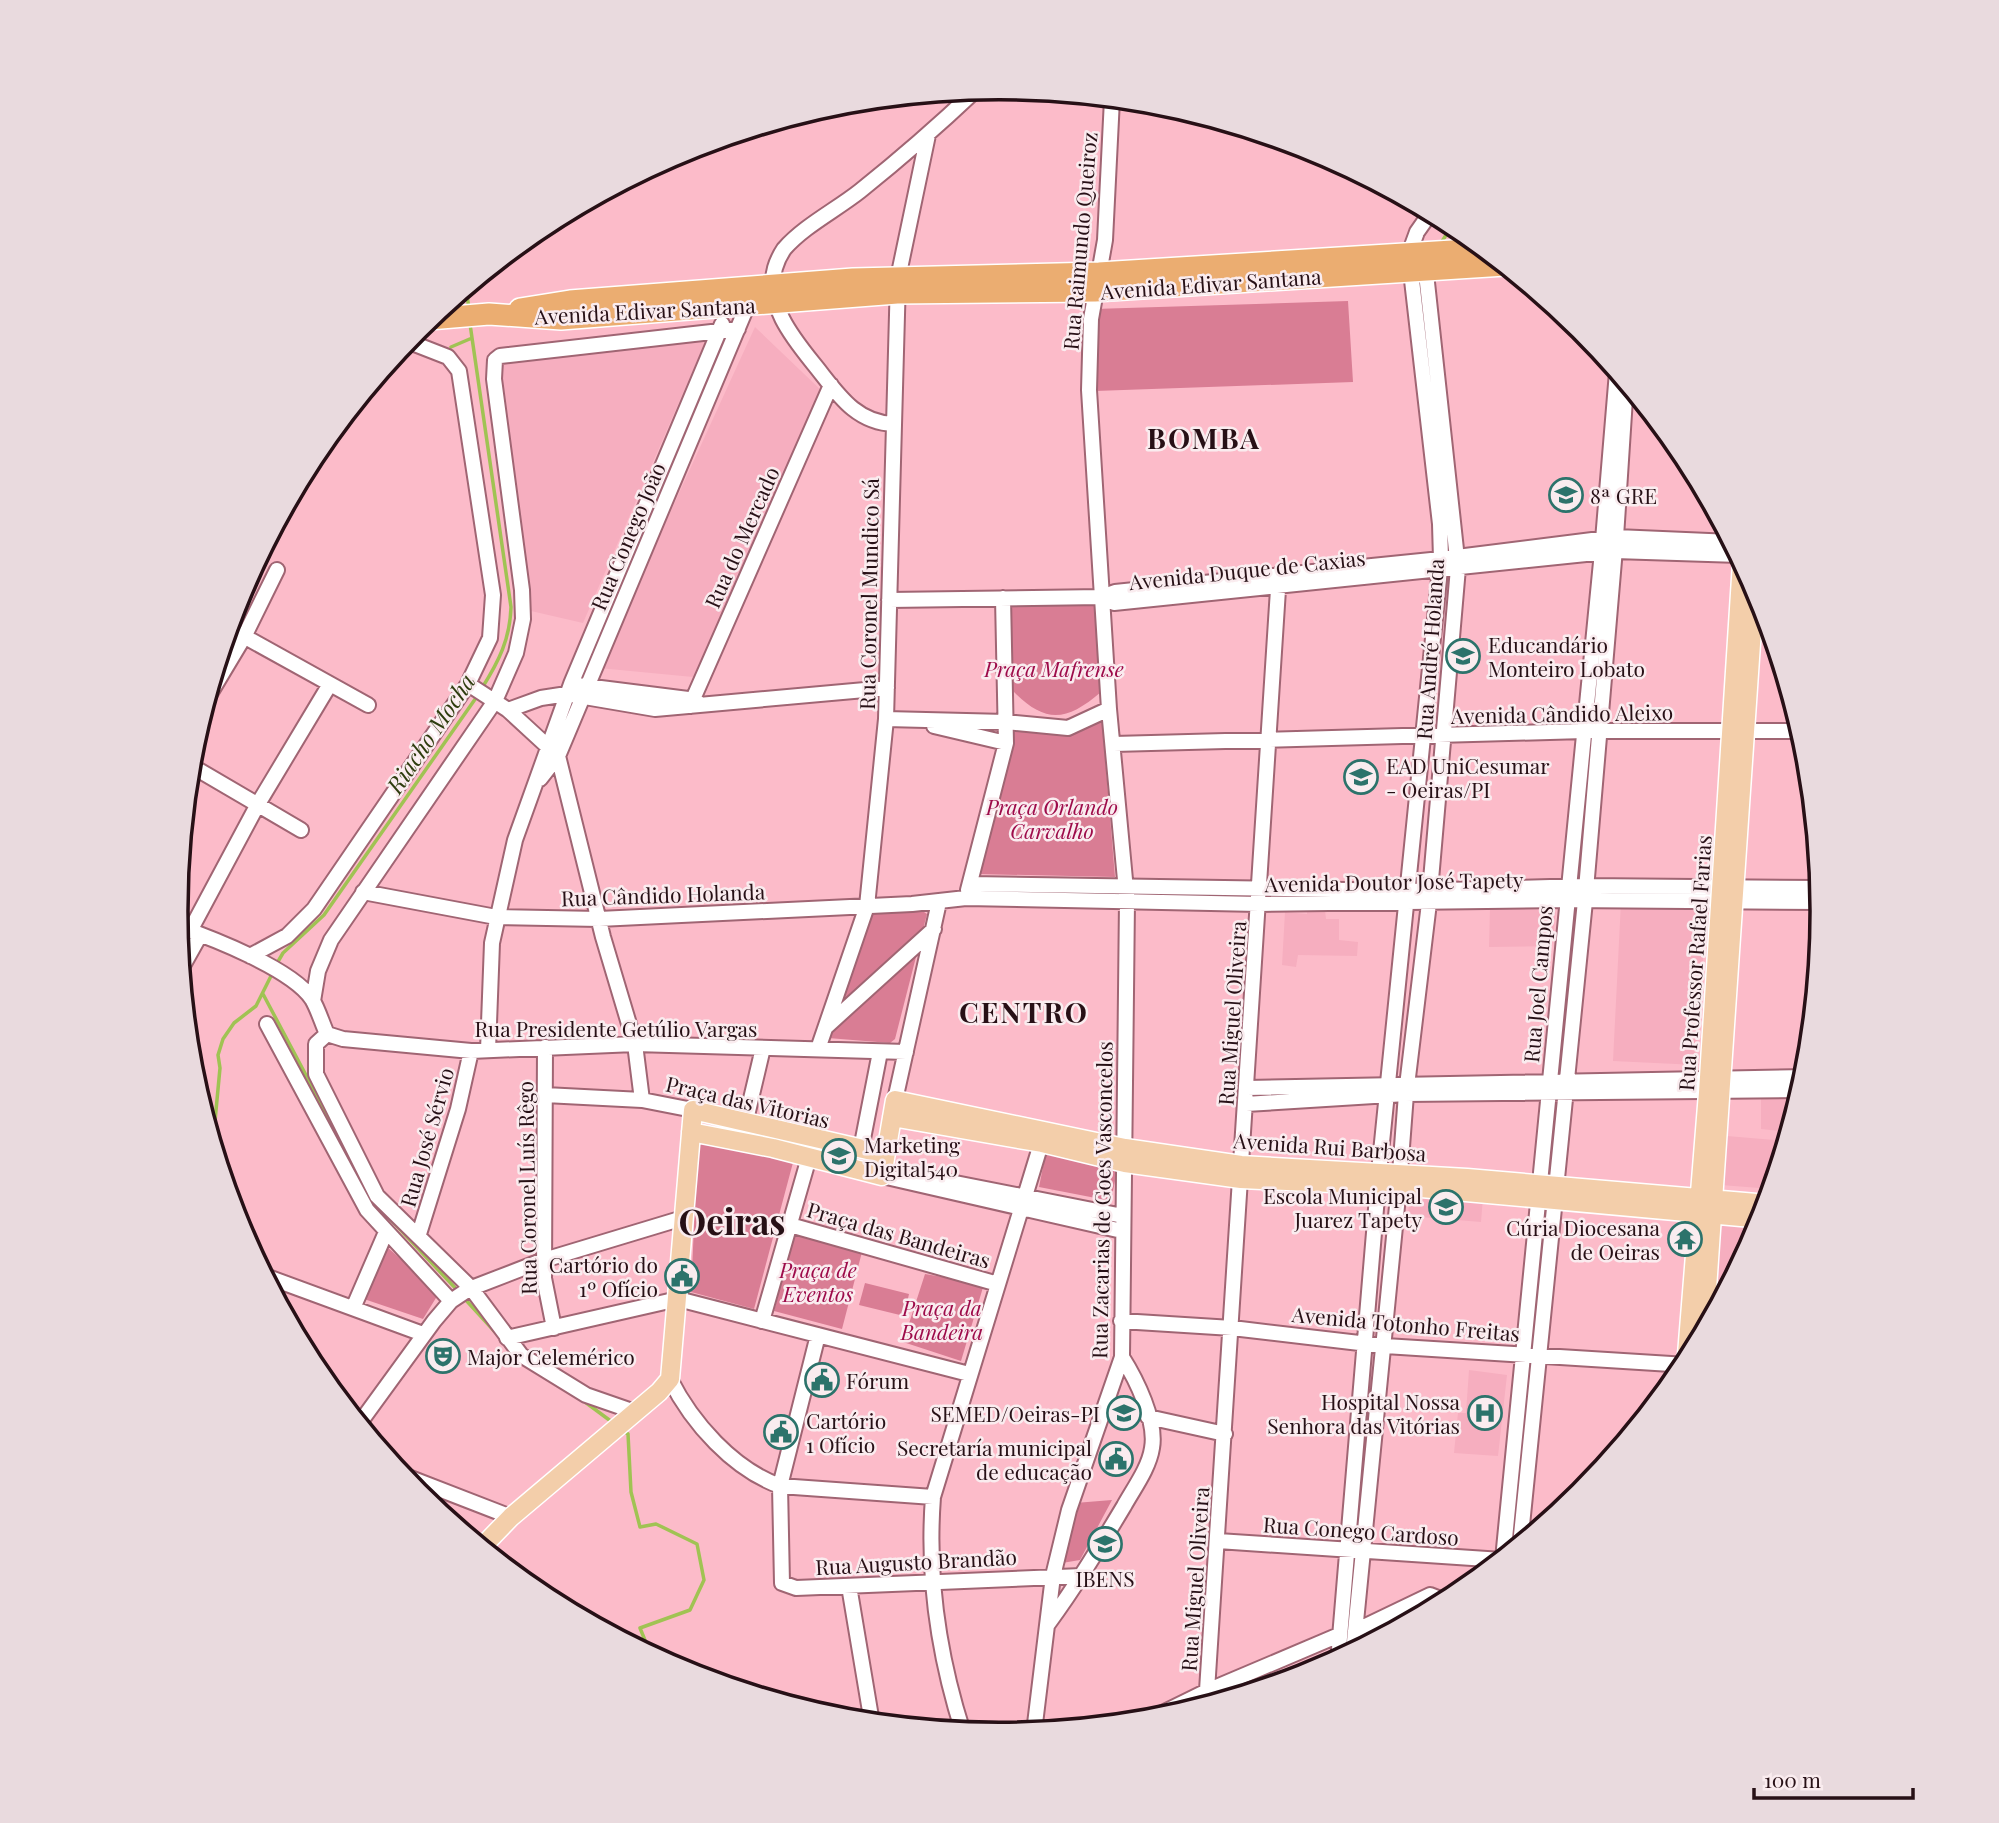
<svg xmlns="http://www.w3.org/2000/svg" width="1999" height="1823" font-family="'Playfair Display',serif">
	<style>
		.built { fill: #f6aebf }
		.green { fill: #d97d94 }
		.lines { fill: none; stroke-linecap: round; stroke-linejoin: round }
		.stream { stroke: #a0c353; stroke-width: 3.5 }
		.minor-casing { stroke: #a06573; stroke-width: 18 }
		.major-casing { stroke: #fff; stroke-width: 21 }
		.highway-casing { stroke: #fff; stroke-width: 24 }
		.minor { stroke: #fff; stroke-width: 14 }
		.major { stroke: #f3ceaa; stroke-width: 18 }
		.highway { stroke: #ebad71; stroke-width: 21 }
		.labels { text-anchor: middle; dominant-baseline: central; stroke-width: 5; stroke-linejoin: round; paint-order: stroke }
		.street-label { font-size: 21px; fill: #271016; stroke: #faecef }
		.poi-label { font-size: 21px; fill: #271016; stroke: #faecef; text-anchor: start }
		.park-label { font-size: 21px; font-style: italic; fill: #9d0b4a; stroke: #faecef }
		.water-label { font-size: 23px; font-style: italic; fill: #2f3d0f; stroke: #faecef }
		.district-label { font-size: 28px; font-weight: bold; letter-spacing: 2px; fill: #271016; stroke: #faecef }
		.town-label { font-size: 35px; font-weight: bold; fill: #271016; stroke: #faecef }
		.rim { fill: none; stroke: #271016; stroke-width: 3.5 }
	</style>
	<rect width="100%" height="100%" fill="#fcbbc9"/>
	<!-- built -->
	<path class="built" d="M755,327L823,392L767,521L693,677L599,668Z
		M706,340L583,623L531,611L498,364L600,349Z
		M1621,902L1706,906L1697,1065L1613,1061Z
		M1307,908L1325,910L1326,919H1339V940L1358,942L1357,956L1298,955L1296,967L1282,965L1285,912L1307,914Z
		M1490,908L1556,910L1552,946L1489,947Z
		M1802,1092L1789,1132L1761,1129V1093Z
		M1727,1136L1787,1141L1772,1189L1721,1185Z
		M1410,1191L1483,1197L1481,1222L1408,1216Z
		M1718,1217L1761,1227L1712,1319Z
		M1469,1370L1507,1375L1498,1456L1454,1453L1458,1413H1466Z"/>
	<!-- green -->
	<path class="green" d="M1348,301L1353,382L1095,391L1094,309Z
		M1017,600L1094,604L1101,692C1066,722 1045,724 1012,690L1009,607Z
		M1102,720L1115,877L976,874L1014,727C1035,724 1036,732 1053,733C1072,735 1086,729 1102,720Z
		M873,904H912L927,914L895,1039L890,1043L828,1038Z
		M698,1138L795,1155L754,1309L691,1292Z
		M1047,1147L1119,1161L1111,1201L1039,1187Z
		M794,1234L862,1252L842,1329L774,1311Z
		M386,1246L439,1293L423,1319L361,1298Z
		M925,1274L984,1284L961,1361L903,1342Z
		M865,1283L909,1294L904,1316L859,1305Z
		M1112,1500L1080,1560L1056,1564L1075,1503Z"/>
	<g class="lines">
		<!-- stream -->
		<path class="stream" d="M1441,243L1453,224
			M466,288L469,309
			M1421,289L1422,304
			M470,324L511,607C510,639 499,661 482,688
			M451,347L472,338
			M276,965L283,953L324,915L478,695
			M263,994L372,1200
			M213,1142L220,1068L218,1055L223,1039L234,1023L256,1006L273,972
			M380,1208L459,1292
			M464,1298L496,1333
			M1534,1342V1329
			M585,1402L612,1422
			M621,1429L628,1434L631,1492L640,1527L656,1524L697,1544L704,1580L690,1610L640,1628L651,1655"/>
		<!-- minor casing -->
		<g class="minor-casing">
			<path id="minor" d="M894,424C854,423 836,391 813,363C792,337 765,303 775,268C777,261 780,255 784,249C804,226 836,210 860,191C900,159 939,125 976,90
				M1101,597L1114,603L1615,551L1739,555
				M889,600L1101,597L1115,592L1441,559L1616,537L1732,542
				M229,628L368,705
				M468,684L508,710L558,756L603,937L635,1044L642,1100
				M577,685L696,700
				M208,697L244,637L277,570
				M690,706L831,385
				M508,710L541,698L567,694L655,709L887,688
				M886,719L1006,722L1068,728L1109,709
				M934,726L1006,743
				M1114,744L1584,731H1802
				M190,765L301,830
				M540,779L558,756L748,304
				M970,884L1410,891L1585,886L1821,888
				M968,890L1006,743L1003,598
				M363,892L496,917L599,919L912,904L966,898L1259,904L1566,900L1823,902
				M177,926C212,938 292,969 312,999C318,1009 322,1023 327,1034
				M190,931L258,804L330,684
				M250,956L287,936L314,909L468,684L490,638L493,595L459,371L448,357L407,341
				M181,969L200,935
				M313,1001L318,971L331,940L495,701L516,653L523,619L522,590L494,379L495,360L500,356L738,329
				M267,1024L367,1210L451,1301
				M826,1027L934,929
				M327,1034L343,1039L471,1051L635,1044L906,1052
				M327,1034L316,1044V1074L377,1196L471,1288L521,1355L586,1395L635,1412
				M545,1047L544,1278L554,1328
				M818,1049L867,906L886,719L898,278L928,135
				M488,1050L492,943L515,840L571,684L722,324
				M1247,1088L1806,1077
				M545,1095L642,1100L693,1110
				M895,1100L939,902
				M1246,1104L1406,1094L1802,1090
				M741,1141L763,1048
				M861,1149L880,1052
				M1379,1172L1441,559L1440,524L1409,254L1417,232L1431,212
				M1400,1173L1406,1094L1429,903L1458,568L1425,264
				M882,1176L1122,1231
				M925,1177L1123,1216
				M790,1225L998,1284
				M419,1234L458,1109L471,1051
				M265,1276L423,1334
				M354,1306L386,1232
				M762,1321L812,1147
				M1121,1321L1232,1328L1385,1346L1687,1365
				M818,1335L780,1486L782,1583L796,1588L1082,1576
				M507,1338L678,1299L969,1374
				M670,1379C692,1423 733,1469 780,1486L933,1497
				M1148,1417L1225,1434
				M359,1424L434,1321L451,1301L469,1289L544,1260L683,1218
				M400,1474L511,1517
				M1218,1541L1502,1560
				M1520,1545L1585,901L1616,537L1626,383
				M1503,1559L1602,552L1617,372
				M849,1586L872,1723
				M1048,1624C1076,1586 1100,1546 1124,1506C1134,1488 1149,1468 1152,1448C1157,1421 1136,1379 1122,1357
				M1355,1631L1430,1595L1448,1602
				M1353,1652L1399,1186
				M1338,1661L1378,1185
				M1206,1706L1279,574
				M1146,1721L1207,1691L1339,1635
				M963,1732C939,1657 927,1576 933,1497L1044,1134
				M1034,1732L1053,1576L1069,1510L1122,1357L1127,901L1109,709L1089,390L1091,319L1105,240L1112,99"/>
		</g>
		<!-- major casing -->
		<g class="major-casing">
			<path id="major" d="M892,1117L1042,1143L1125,1163L1241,1179L1399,1186L1763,1219
				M691,1132L773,1148L882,1176L895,1100L1125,1148L1241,1165L1467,1178L1768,1204
				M1704,1333L1755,585
				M1686,1367L1708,1093L1742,562
				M482,1547L511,1517L659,1392L670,1379L693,1110L885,1154"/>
		</g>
		<!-- highway casing -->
		<g class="highway-casing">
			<path id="highway" d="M520,309L570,301L853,279L1099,273L1485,249
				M429,319L489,314L561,319L897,293L1095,291L1505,265"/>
		</g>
		<!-- minor -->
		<use href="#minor" class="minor"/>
		<!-- major -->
		<use href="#major" class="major"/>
		<!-- highway -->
		<use href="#highway" class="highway"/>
	</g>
	<!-- icons -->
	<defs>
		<g id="university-ring" transform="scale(1.75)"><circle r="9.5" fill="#faecef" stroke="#2c736b" stroke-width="1.5"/><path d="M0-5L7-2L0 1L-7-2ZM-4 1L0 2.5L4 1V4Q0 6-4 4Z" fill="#2c736b"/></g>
		<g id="school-ring" transform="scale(1.75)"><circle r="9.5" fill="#faecef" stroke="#2c736b" stroke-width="1.5"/><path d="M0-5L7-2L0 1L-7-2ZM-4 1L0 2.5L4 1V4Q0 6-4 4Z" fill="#2c736b"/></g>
		<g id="temple-ring" transform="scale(1.75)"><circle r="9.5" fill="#faecef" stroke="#2c736b" stroke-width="1.5"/><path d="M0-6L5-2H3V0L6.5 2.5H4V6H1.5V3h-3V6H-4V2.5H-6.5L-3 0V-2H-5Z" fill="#2c736b"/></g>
		<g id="civic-ring" transform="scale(1.75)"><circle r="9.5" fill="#faecef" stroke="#2c736b" stroke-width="1.5"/><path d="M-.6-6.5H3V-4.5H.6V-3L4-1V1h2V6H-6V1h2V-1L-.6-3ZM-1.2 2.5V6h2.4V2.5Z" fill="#2c736b"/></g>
		<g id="theatre-ring" transform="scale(1.75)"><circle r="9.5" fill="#faecef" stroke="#2c736b" stroke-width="1.5"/><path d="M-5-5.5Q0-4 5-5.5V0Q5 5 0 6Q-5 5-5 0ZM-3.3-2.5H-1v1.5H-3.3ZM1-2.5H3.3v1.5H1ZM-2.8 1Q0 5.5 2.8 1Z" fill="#2c736b"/></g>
		<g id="hospital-ring" transform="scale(1.75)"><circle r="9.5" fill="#faecef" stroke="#2c736b" stroke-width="1.5"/><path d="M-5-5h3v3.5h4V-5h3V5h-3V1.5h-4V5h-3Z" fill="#2c736b"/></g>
	</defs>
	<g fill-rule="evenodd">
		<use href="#university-ring" x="1566" y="495"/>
		<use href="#school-ring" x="1463" y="656"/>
		<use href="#university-ring" x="1361" y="777"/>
		<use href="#university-ring" x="839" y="1156"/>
		<use href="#school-ring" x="1446" y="1207"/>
		<use href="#temple-ring" x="1685" y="1239"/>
		<use href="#civic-ring" x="682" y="1276"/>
		<use href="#theatre-ring" x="443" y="1356"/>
		<use href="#civic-ring" x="822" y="1380"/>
		<use href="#school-ring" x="1124" y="1413"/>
		<use href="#hospital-ring" x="1485" y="1413"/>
		<use href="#civic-ring" x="781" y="1432"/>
		<use href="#civic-ring" x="1116" y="1459"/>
		<use href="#school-ring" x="1105" y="1544"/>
	</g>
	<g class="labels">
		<!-- street labels -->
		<g class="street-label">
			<text transform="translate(1079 241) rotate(-85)">Rua Raimundo Queiroz</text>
			<text transform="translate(1211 283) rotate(-4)">Avenida Edivar Santana</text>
			<text transform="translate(645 310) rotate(-3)">Avenida Edivar Santana</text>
			<text transform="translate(627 536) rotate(-67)">Rua Conego João</text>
			<text transform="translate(741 537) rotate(-66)">Rua do Mercado</text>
			<text transform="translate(1247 569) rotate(-6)">Avenida Duque de Caxias</text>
			<text transform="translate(868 594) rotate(-89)">Rua Coronel Mundico Sá</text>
			<text transform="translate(1429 649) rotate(-86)">Rua André Holanda</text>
			<text transform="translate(1562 713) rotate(-1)">Avenida Cândido Aleixo</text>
			<text transform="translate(1394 881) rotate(-1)">Avenida Doutor José Tapety</text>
			<text transform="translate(663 894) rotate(-2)">Rua Cândido Holanda</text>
			<text transform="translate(1694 963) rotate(-86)">Rua Professor Rafael Farias</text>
			<text transform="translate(1537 984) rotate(-85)">Rua Joel Campos</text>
			<text transform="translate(1231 1013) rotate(-86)">Rua Miguel Oliveira</text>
			<text x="616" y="1028">Rua Presidente Getúlio Vargas</text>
			<text transform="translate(748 1101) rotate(13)">Praça das Vitorias</text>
			<text transform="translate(426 1137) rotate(-74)">Rua José Sérvio</text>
			<text transform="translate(1330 1146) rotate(4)">Avenida Rui Barbosa</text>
			<text transform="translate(526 1188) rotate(-91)">Rua Coronel Luís Rêgo</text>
			<text transform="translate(1101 1200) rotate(-89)">Rua Zacarias de Goes Vasconcelos</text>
			<text transform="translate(899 1234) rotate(16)">Praça das Bandeiras</text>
			<text transform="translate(1406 1323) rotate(5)">Avenida Totonho Freitas</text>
			<text transform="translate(1361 1530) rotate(4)">Rua Conego Cardoso</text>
			<text transform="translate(916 1561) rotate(-3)">Rua Augusto Brandão</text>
			<text transform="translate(1194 1579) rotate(-86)">Rua Miguel Oliveira</text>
		</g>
		<!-- poi labels -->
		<g class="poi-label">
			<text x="1590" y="495">8ª GRE</text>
			<text x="1488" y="644">Educandário<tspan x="1488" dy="24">Monteiro Lobato</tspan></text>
			<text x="1386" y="765">EAD UniCesumar<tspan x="1386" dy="24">- Oeiras/PI</tspan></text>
			<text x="864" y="1144">Marketing<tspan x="864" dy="24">Digital540</tspan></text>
			<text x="1422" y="1195" text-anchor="end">Escola Municipal<tspan x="1422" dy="24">Juarez Tapety</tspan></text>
			<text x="1660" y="1227" text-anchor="end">Cúria Diocesana<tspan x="1660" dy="24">de Oeiras</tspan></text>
			<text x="658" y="1264" text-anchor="end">Cartório do<tspan x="658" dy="24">1º Ofício</tspan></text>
			<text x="467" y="1356">Major Celemérico</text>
			<text x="846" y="1380">Fórum</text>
			<text x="1460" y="1401" text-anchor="end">Hospital Nossa<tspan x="1460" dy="24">Senhora das Vitórias</tspan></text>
			<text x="1100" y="1413" text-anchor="end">SEMED/Oeiras-PI</text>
			<text x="806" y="1420">Cartório<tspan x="806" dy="24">1 Ofício</tspan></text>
			<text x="1092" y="1447" text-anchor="end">Secretaría municipal<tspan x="1092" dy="24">de educação</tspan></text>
			<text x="1105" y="1578" text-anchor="middle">IBENS</text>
		</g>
		<!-- park labels -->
		<g class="park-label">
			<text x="1054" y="668">Praça Mafrense</text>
			<text x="1052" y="806">Praça Orlando<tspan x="1052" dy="24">Carvalho</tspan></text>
			<text x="818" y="1269">Praça de<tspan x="818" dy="24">Eventos</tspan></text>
			<text x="942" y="1307">Praça da<tspan x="942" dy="24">Bandeira</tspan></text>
		</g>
		<!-- water labels -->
		<g class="water-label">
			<text transform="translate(430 733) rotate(-56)">Riacho Mocha</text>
		</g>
		<!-- district labels -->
		<g class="district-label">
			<text x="1204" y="437">BOMBA</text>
			<text x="1024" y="1011">CENTRO</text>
		</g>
		<!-- town labels -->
		<g class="town-label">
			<text x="732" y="1220">Oeiras</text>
		</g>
	</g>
	<!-- crop -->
	<path d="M0 0H1999V1823H0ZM188 911a811 811 0 1 1 1622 0a811 811 0 1 1-1622 0Z" fill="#e9dade" fill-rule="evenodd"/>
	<path class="rim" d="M188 911a811 811 0 1 1 1622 0a811 811 0 1 1-1622 0Z"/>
	<!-- scale -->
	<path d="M1754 1788v10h159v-10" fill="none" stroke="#271016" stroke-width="3.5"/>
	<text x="1764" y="1788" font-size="21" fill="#271016" stroke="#faecef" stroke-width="5" paint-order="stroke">100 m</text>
</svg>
